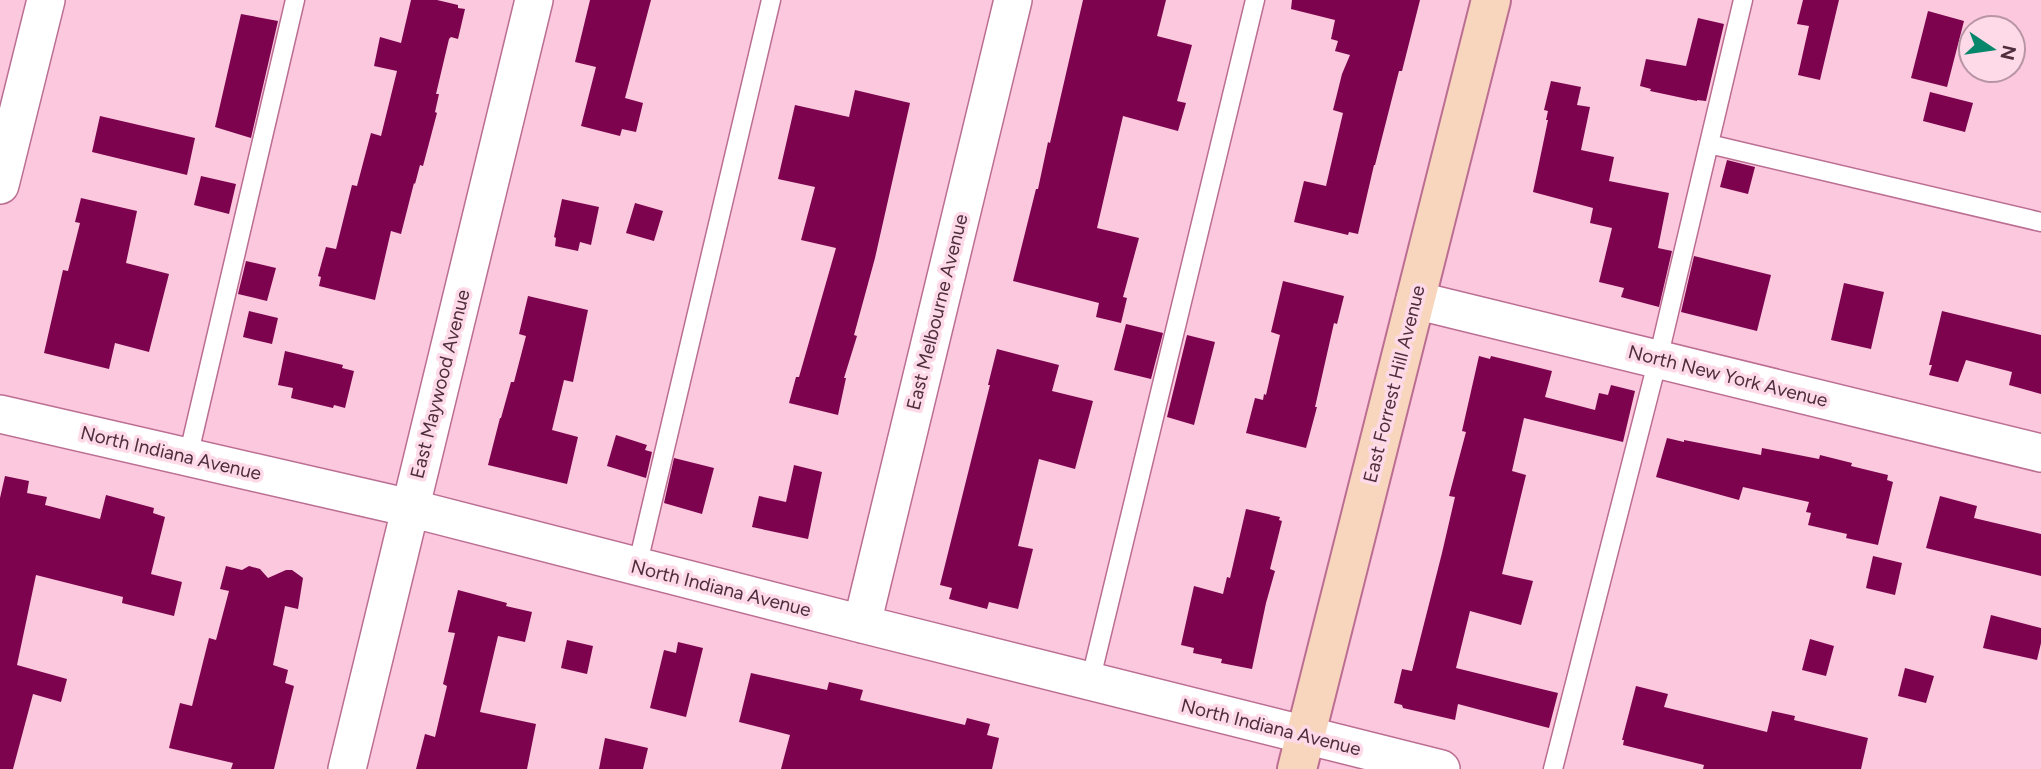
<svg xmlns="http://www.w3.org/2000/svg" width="2041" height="769" font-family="Figtree,sans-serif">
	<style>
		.building { fill: #7d034f }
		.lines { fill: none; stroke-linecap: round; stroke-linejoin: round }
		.lane-casing { stroke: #bb6e92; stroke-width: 21 }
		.street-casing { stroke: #bb6e92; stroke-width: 40 }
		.secondary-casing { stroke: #bb6e92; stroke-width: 42 }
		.lane { stroke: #fff; stroke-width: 18 }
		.street { stroke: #fff; stroke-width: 37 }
		.secondary { stroke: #f8d6be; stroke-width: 38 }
		.labels { text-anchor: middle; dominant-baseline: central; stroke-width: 7; stroke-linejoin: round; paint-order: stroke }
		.street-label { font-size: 19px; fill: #4f2d3d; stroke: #fedae9 }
	</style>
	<rect width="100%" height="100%" fill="#fbc8de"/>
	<!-- building -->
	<path class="building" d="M411,0H437L458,5V8L465,9L458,39L451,37L449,39L436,94H439L435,112L437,113L423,166L420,165L415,184L414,183L401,234L391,231L375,300L319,286L321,277L318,276L326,247L336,249L352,185L357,186L371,133L381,136L397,71L374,66L380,37L401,43Z
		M590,0H651L625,98L643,103L636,132L622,129L620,136L581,126L596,67L575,62Z
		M1083,0H1166L1157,36L1192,45L1177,101L1186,103L1178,131L1123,116L1097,228L1139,238L1123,297L1127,298L1121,323L1096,317L1099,303L1013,281L1036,189H1038L1048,142L1050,143Z
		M1292,0H1420L1402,71H1399L1375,165H1374L1358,234L1349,232L1348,235L1294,222L1304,181L1326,186L1343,113L1333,110L1342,74L1350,55L1335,51L1338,41L1331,39L1335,20L1291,9Z
		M1803,0H1839L1820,80L1798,75L1809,26L1797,24Z
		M1928,11L1964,21L1947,87L1911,78Z
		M241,14L278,21L251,138L215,127Z
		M1698,18L1724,24L1706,101L1697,100V101L1650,91L1651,89L1640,86L1646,59L1686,66Z
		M1551,81L1581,87L1577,105L1590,107L1581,150L1614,157L1609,181L1669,193L1658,248L1672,251L1659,307L1621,297L1624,288L1599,282L1612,228L1590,223L1593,208L1533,192L1548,120H1546L1548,111L1544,110Z
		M855,90L910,103L875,258L854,335L857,336L844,378H846L838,415L789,403L796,377H799L836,248L801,240L815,187L778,179L795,105L849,117Z
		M1930,92L1973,103L1965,132L1923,121Z
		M100,116L195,138L187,175L92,152Z
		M1727,160L1755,167L1748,194L1720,187Z
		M201,176L236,184L229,214L194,205Z
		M81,198L137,211L126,263L169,274L149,352L115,343L109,369L44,353L63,270L68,271L80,223L75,222Z
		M562,199L599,207L591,245L580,242L578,251L555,246L556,238L554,237Z
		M635,203L663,211L654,241L626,233Z
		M1694,256L1771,275L1757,331L1681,312Z
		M246,261L276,268L267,301L238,294Z
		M1283,281L1344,296L1337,324L1334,323L1315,407H1317L1306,448L1246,433L1255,398L1263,400L1264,394L1266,395L1280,335L1271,332Z
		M1844,283L1884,292L1871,349L1831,340Z
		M528,296L588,310L573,382L564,380L552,430L578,437L567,484L488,465L500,418H501L511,382H514L526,336L519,334Z
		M249,311L278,318L272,344L243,337Z
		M1942,311L2041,335V394L2009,385L2012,372L1966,360L1958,382L1929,375L1932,365H1929Z
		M1126,324L1163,333L1151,379L1114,370Z
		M1187,335L1215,342L1194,425L1167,417Z
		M997,349L1059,365L1052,391L1093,401L1075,469L1039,459L1018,546L1033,549L1018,609L989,602L987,609L949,599L952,588L940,585L990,385H988Z
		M285,351L343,365L342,368L354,371L345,408L334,405L333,408L291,398L293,388L278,385Z
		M1479,356L1490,359L1491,356L1552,371L1545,397L1595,410L1599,393L1608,395L1611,385L1635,391L1623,442L1524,418L1512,471L1526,475L1502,574L1533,581L1521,625L1470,611L1456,668L1558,693L1549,728L1458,704L1455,720L1403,708L1402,705L1394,703L1402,669L1412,671L1442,553L1455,497L1449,496L1466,432L1462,431Z
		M616,435L647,445L645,450L652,452L646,478L607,466Z
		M1667,438L1684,442V440L1761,455L1762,448L1819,459L1820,455L1852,463L1851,466L1888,475L1887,480L1893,482L1878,545L1846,538L1847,534L1808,525L1811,513L1806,512L1809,502L1743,487L1739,500L1656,477Z
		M674,458L714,468L702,514L664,503Z
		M794,465L822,472L808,539L752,527L759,496L786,502Z
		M5,476L29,481L27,493L47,497L45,505L100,519L106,495L154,508L153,513L165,517L151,574L182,582L174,616L122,603L123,597L36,575L17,665L67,679L61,702L33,694L13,769H0V498Z
		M1940,496L1977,506L1974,518L2041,534V576L1926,548Z
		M1246,509L1280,517L1279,520L1282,521L1270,569L1275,571L1266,603L1252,669L1221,663L1222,659L1193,653L1194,648L1181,645L1194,586L1223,594L1227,577L1230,578Z
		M1873,556L1902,563L1895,595L1866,588Z
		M226,566L242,570L249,566L260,569L268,578L286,570H292L303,578L298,609L285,606L273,665L288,670L285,683L294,686L274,769H231L233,763L169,748L180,703L192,706L209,638L216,640L229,591L220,589Z
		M458,590L507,603L506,606L532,612L525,642L498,636L480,712L536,724L527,769H416L425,734L435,737L447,686L443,684L455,633L448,632Z
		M1991,615L2041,628V643L2037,660L1983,648Z
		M1810,639L1834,646L1826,676L1802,670Z
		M567,640L593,646L587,674L561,668Z
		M678,642L703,648L686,717L650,708L664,650L676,653Z
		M1905,668L1934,676L1926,703L1898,696Z
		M751,673L827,690L829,682L863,690L860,700L965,725L967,718L990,724L987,735L999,738L992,769H781L790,735L739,722Z
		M1636,686L1668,694L1664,707L1767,732L1772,711L1795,716L1794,720L1868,738L1861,769H1703L1704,765L1623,745L1624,740H1622Z
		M605,738L648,748L643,769H599Z"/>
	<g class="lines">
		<!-- lane casing -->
		<g class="lane-casing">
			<path id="lane" d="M1709,144L2041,222
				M188,457L295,0
				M637,567L771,0
				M1090,682L1255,0
				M1553,769L1658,359L1743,0"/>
		</g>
		<!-- street casing -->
		<g class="street-casing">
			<path id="street" d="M0,185L46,0
				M1415,300L2041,453
				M0,414L410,508L862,624L1441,769
				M862,624L1013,0
				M347,769L534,0"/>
		</g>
		<!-- secondary casing -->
		<g class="secondary-casing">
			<path id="secondary" d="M1297,769L1491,0"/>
		</g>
		<!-- lane -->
		<use href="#lane" class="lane"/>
		<!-- street -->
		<use href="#street" class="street"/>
		<!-- secondary -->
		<use href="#secondary" class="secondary"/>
	</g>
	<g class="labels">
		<!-- street labels -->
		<g class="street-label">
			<text transform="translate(937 312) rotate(-76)">East Melbourne Avenue</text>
			<text transform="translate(1728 376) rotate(14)">North New York Avenue</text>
			<text transform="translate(440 384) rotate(-76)">East Maywood Avenue</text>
			<text transform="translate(1394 384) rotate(-76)">East Forrest Hill Avenue</text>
			<text transform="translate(171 453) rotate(13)">North Indiana Avenue</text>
			<text transform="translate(721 588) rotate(14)">North Indiana Avenue</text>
			<text transform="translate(1271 727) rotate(14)">North Indiana Avenue</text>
		</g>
	</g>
	<!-- north arrow -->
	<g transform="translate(1992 49) rotate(103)"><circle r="33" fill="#fedae9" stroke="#b895a4" stroke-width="2"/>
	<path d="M0-5L12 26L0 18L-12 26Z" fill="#06876b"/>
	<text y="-10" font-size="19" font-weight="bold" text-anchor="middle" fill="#4f2d3d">N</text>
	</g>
</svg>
